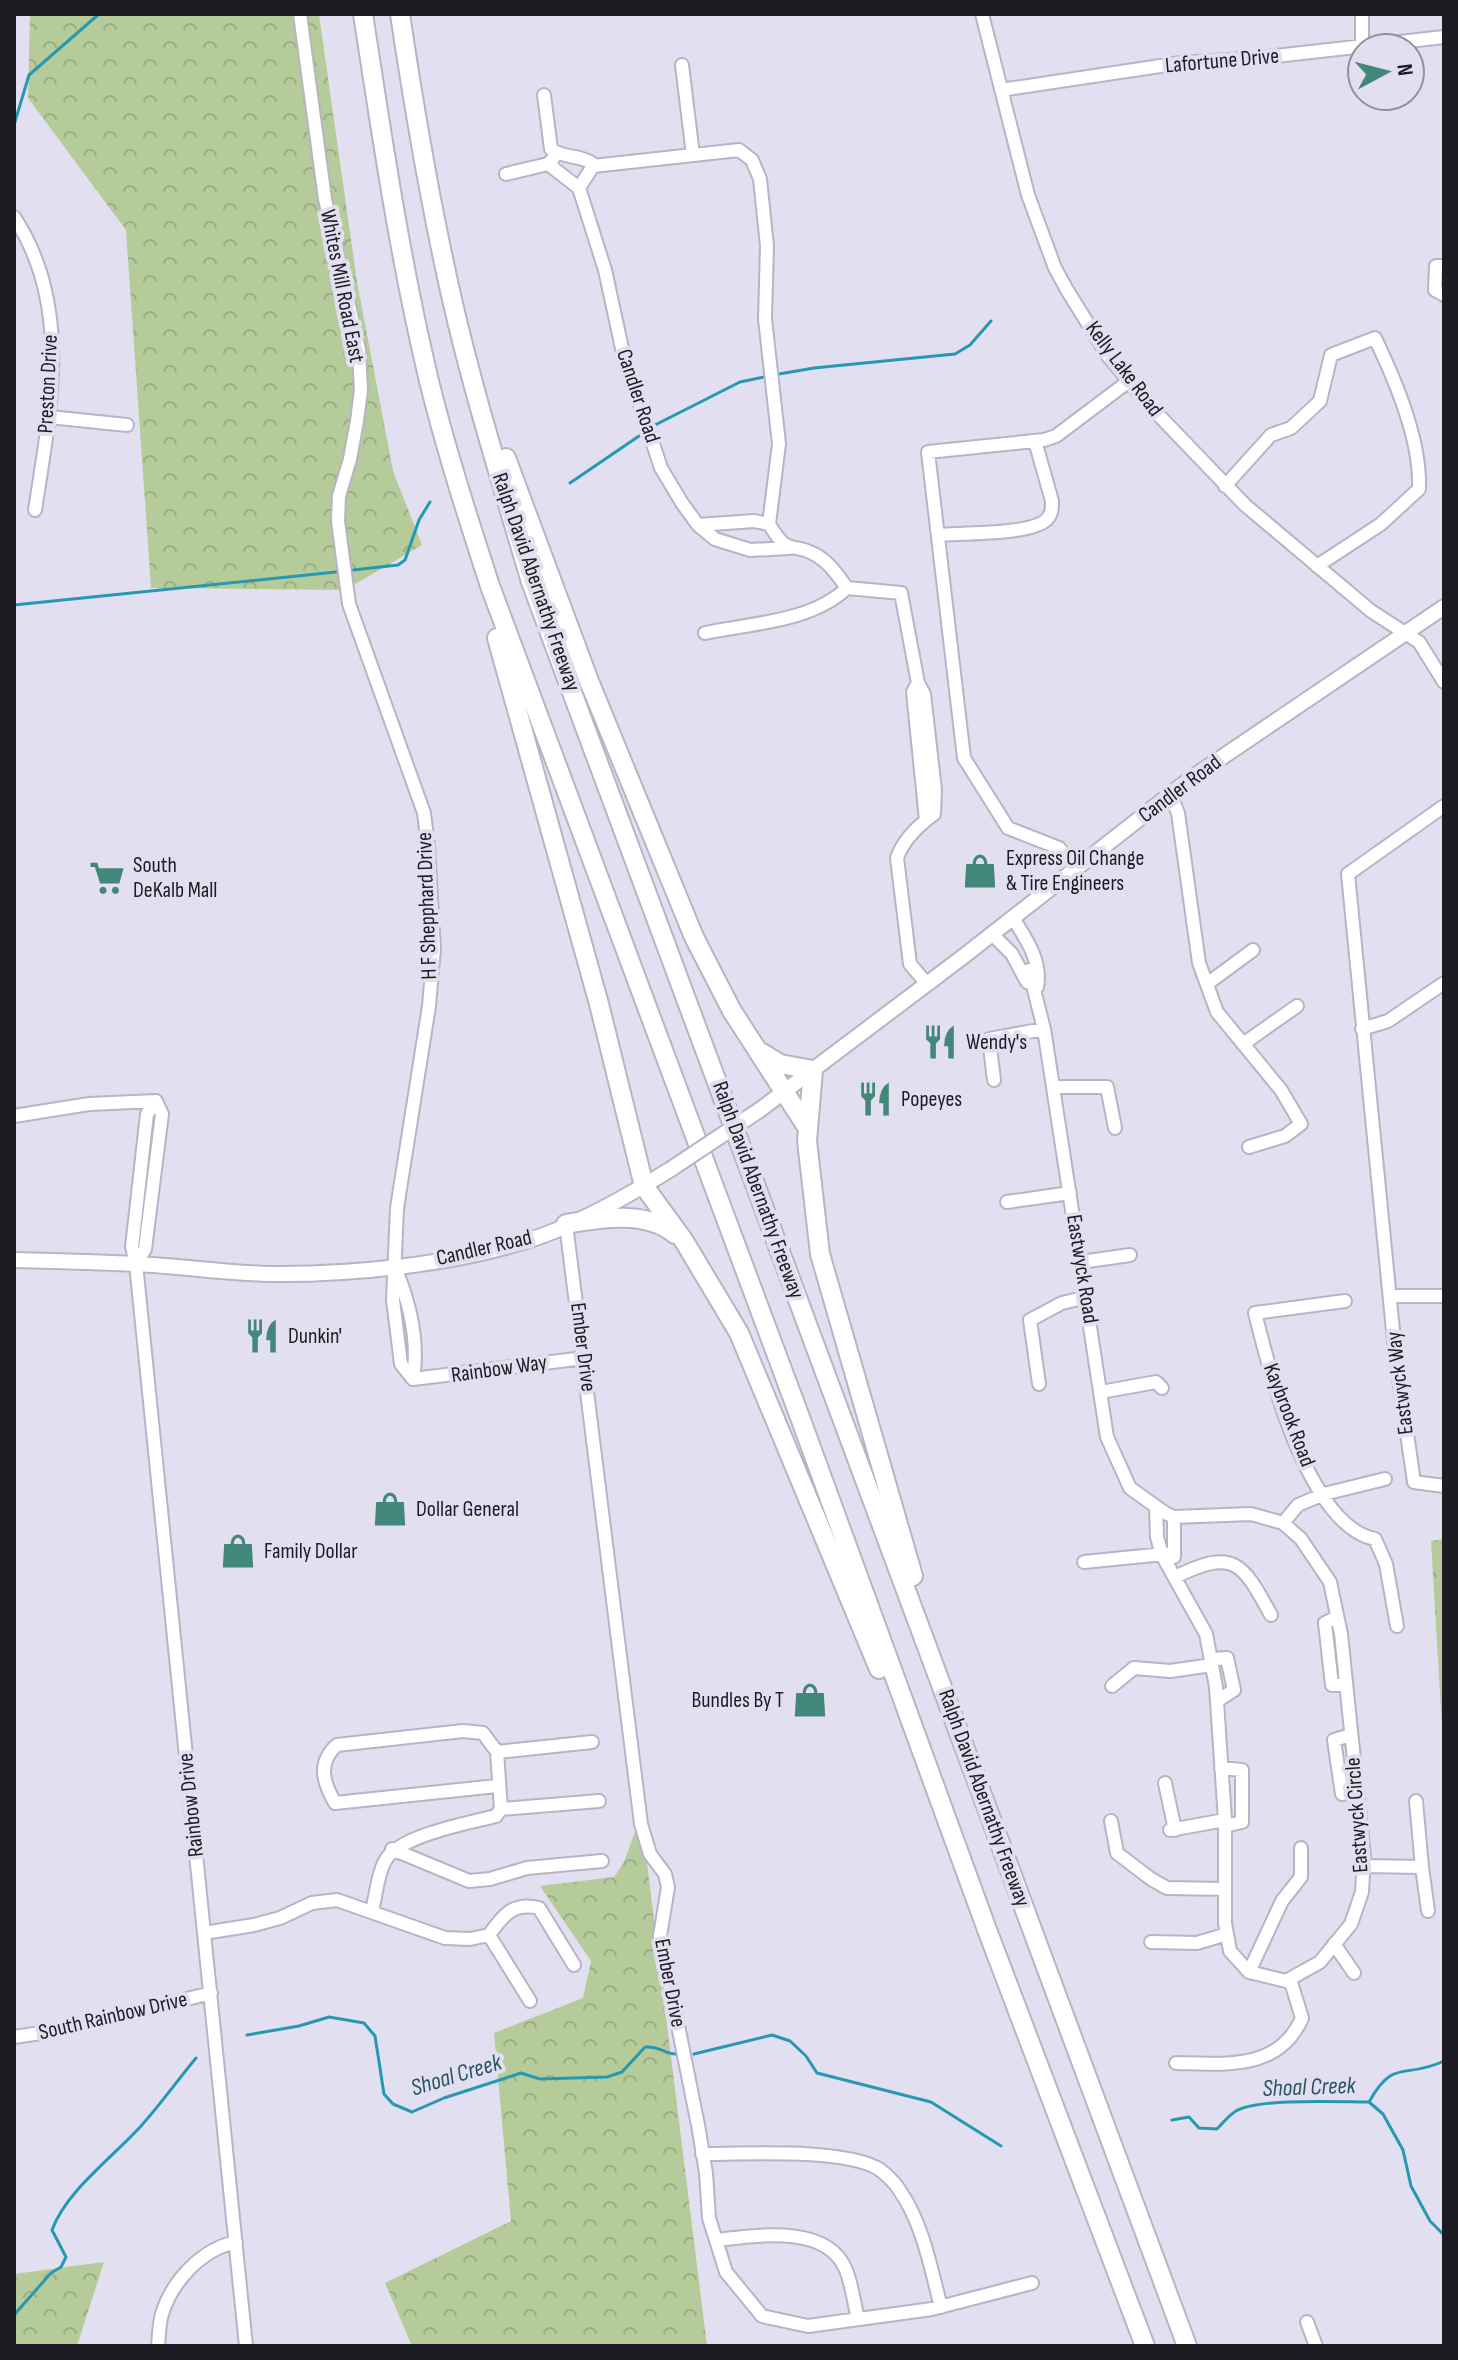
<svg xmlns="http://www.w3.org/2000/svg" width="1458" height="2360" font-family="'Sofia Sans Condensed',sans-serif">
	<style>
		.forest { fill: url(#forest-crowns) }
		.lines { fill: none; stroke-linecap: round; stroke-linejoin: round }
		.stream { stroke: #2699b0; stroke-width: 3 }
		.minor-casing { stroke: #b7b4c5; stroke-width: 16 }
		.major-casing { stroke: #b7b4c5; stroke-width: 18 }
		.highway-casing { stroke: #b7b4c5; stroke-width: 22 }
		.minor { stroke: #fff; stroke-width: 12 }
		.major { stroke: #fff; stroke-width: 14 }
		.highway { stroke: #fff; stroke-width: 18 }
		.major-bridge-casing { stroke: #b7b4c5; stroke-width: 18; stroke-linecap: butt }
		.major-bridge { stroke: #fff; stroke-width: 14 }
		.labels { text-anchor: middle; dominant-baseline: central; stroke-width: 8; stroke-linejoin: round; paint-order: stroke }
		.street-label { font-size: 22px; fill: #1d1c22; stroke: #e2dff0 }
		.poi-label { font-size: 22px; fill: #1d1c22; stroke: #e2dff0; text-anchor: start }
		.water-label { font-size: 24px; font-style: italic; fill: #295661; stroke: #e2dff0 }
	</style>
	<defs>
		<pattern id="forest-crowns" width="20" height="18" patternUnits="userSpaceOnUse" patternTransform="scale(2)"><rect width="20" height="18" fill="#b5cb99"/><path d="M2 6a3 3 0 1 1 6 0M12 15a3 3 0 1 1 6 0" fill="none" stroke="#9bae84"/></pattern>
	</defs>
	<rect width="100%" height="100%" fill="#e2dff0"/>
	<!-- forest -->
	<path class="forest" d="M30,14H319L357,282L393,471L422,545L345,590L151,588L126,230L28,98Z
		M1444,1539V1761L1431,1541Z
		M641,1815L707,2346H412L385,2283L511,2221L494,2033L583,1998L591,1961L540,1886L614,1877L624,1862Z
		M104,2262L77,2346H14V2274Z"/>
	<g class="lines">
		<!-- stream -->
		<path class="stream" d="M14,125L29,75L99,14
			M779,374L814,368L955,354L970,345L991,321
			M655,425L740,382L764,377
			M570,483L642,434
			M353,570L398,565L405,560L419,520L430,502
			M14,605L336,572
			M247,2035L299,2026L329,2017L364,2023L375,2036L384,2094L393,2104L412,2112L444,2098L521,2073L540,2079L607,2077L622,2072L645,2047C662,2046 663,2054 676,2054
			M694,2054L772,2035L790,2041L806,2056L817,2073L931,2102L1001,2146
			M1369,2102L1383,2114L1403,2150L1411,2186L1430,2221L1444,2235
			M1369,2102C1394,2057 1404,2080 1444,2061
			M1172,2120L1189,2117L1199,2128L1217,2129C1223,2123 1229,2115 1236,2111C1259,2098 1340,2102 1369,2102
			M14,2315L51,2273L61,2267L66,2257L52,2230C66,2191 113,2157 141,2126C160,2105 177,2081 196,2058"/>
		<!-- minor casing -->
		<g class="minor-casing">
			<path id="minor" d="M300,14L325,199L359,350L361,390L357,421L350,459L339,496L338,521L349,604L424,813L428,846L434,949L429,1006L397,1208L393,1300L401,1364L413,1379
				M982,14L1028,195L1055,268L1067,290L1108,356L1148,404L1245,505L1371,611L1419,642L1444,682
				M1362,14V45
				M682,65L693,155
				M1001,90L1180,63L1258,58L1444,37
				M544,95L551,149C564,159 582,154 596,166
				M548,164L579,188L605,270L623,353L661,468L682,503L698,525L715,539L750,550L789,548
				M506,174L548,164L553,159
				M579,188L593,166L739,150L752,160L760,179L767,246L765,319L779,444L769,524
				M14,217C73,306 50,412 35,510
				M1444,266H1436L1435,290L1444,295
				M49,417L127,425
				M1225,486L1271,435L1291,428L1320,401L1331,355L1375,338C1396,382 1421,441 1419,489L1381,524L1317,566
				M698,525L754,521L769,524C790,559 790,540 816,555C830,563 838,576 847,588L901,593L918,683L924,694L935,790L934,814C919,825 903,840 897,858L910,964L927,984
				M938,535C961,533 1033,535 1047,519C1052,514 1052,508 1052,501L1035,441
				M705,633C753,623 811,622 847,588
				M918,683L913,692L926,820
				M1170,794L1178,813L1199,963L1217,1012L1281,1090L1301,1124L1285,1136L1249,1147
				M1444,806L1348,874L1395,1351L1414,1482L1444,1486
				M1077,868L1059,848L1008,828L964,758L928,452L1044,440L1056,436L1129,381
				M1013,918C1026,939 1042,961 1037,987
				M992,934L1012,954L1027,982
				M1029,970L1044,1029L1107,1437L1130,1488L1165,1513L1174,1517L1251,1514L1283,1523L1301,1539L1330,1582L1341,1634L1364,1856L1362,1892L1351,1924L1320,1962L1286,1981L1249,1972L1230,1951L1225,1923V1820L1216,1687L1206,1634L1162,1555L1157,1537L1156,1507
				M1207,984L1253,950
				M1362,1029L1388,1021L1444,983
				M1243,1044L1297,1006
				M994,1080L989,1039L1044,1029
				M1053,1087H1107L1115,1128
				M156,1101L147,1114L132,1247L136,1264L246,2346
				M14,1116L89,1104L156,1101
				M1007,1202L1070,1193
				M566,1224L641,1824L650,1854L665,1874L668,1887L660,1936L698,2125L706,2173L709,2218L726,2272L762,2316L808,2326L932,2309L1032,2283
				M1081,1262L1130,1255
				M136,1264L145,1249L162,1114L156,1101
				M396,1270C410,1304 419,1342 413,1379
				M1390,1296H1444
				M1345,1301L1255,1313C1269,1370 1308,1526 1375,1539L1386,1564L1397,1626
				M413,1379L584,1358
				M1039,1384L1030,1320L1062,1303L1087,1297
				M1101,1392L1156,1382L1162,1388
				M1174,1517V1557
				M1283,1523L1298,1505L1324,1494L1385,1479
				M1084,1562L1174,1553
				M1175,1577C1234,1548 1242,1562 1271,1615
				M1337,1617L1325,1623L1332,1685H1346
				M1211,1659L1227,1658L1234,1690L1217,1701
				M1112,1686L1134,1668L1170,1671L1212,1665
				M1351,1735L1334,1740L1342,1794L1357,1792
				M1221,1768L1242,1770V1822L1225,1826
				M1165,1783L1175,1830
				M497,1786L335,1803C323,1782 317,1763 337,1745L463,1731L483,1733L497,1752L592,1742
				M1416,1801L1422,1867
				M501,1809L599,1801
				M1111,1821L1117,1853L1151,1879L1167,1888L1225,1889
				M1170,1830L1225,1820
				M392,1849L469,1881L490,1879L527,1868L602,1861
				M1363,1866L1422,1867L1428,1911
				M372,1911C376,1896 377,1877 384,1863C395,1836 469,1823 496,1816L501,1809L497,1752
				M204,1933L254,1925L280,1918L312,1903L337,1900L445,1938L470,1939L489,1935C503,1915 513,1902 539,1908L574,1965
				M489,1935L530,2001
				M1151,1942L1197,1943L1227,1934
				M1334,1944L1354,1973
				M1249,1972L1282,1901L1301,1877V1848
				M14,2037L61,2030L211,1993
				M1176,2063C1225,2064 1279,2071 1302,2018L1290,1979
				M702,2154C744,2154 844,2148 879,2169C886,2174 896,2184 900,2191C923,2224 931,2269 941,2307
				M716,2240C755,2236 827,2223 846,2270C852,2285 854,2303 858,2319
				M1307,2322L1316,2346
				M158,2346C159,2336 159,2324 162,2314C172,2281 202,2249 236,2242"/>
		</g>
		<!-- major casing -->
		<g class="major-casing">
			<path id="major" d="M761,1109L964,956L1190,779L1444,607
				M14,1260C55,1261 95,1262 136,1264C180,1266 225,1273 270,1274C348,1275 448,1265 523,1242C571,1228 628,1196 671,1169"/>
		</g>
		<!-- highway casing -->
		<g class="highway-casing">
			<path id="highway" d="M363,14C382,137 400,260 429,381C446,450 468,518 490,586L801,1420L986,1927L1145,2346
				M400,14C414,108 430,202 451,295C473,392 503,487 531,582L1187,2346
				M506,458L589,681L694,937L732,1011L807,1127
				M497,638L599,1004L644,1186L684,1241L739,1333L879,1669
				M762,1053L780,1064L813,1070L807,1141L820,1254L913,1576
				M566,1224C601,1218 646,1210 675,1234"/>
		</g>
		<!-- minor -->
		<use href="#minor" class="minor"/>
		<!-- major -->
		<use href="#major" class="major"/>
		<!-- highway -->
		<use href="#highway" class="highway"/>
		<!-- major-bridge casing -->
		<g class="major-bridge-casing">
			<path id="major-bridge" d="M671,1169L761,1109"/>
		</g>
		<!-- major-bridge -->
		<use href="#major-bridge" class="major-bridge"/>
	</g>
	<!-- icons -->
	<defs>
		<g id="shop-bare" transform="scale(2.76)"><path d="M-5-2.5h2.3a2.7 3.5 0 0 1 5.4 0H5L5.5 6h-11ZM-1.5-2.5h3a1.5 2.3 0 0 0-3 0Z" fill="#43877b" stroke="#e2dff0" stroke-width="2.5" paint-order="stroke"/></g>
		<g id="supermarket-bare" transform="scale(2.76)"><path d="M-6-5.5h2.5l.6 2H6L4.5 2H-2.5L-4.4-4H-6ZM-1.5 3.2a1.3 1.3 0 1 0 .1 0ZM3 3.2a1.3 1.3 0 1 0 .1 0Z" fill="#43877b" stroke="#e2dff0" stroke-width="2.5" paint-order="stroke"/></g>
		<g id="restaurant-bare" transform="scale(2.76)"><path d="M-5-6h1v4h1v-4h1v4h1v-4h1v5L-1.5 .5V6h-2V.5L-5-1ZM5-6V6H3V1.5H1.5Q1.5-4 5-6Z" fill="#43877b" stroke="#e2dff0" stroke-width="2.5" paint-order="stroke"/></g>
	</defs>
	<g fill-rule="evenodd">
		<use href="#shop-bare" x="980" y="871"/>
		<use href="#supermarket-bare" x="107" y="878"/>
		<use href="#restaurant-bare" x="940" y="1042"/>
		<use href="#restaurant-bare" x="875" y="1099"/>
		<use href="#restaurant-bare" x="262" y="1336"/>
		<use href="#shop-bare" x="390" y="1509"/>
		<use href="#shop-bare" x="238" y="1551"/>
		<use href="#shop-bare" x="810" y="1700"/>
	</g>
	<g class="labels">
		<!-- street labels -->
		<g class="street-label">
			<text transform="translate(1222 61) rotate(-5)">Lafortune Drive</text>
			<text transform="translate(342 286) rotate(79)">Whites Mill Road East</text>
			<text transform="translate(1124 369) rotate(53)">Kelly Lake Road</text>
			<text transform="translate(48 384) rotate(-87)">Preston Drive</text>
			<text transform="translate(638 396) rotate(72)">Candler Road</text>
			<text transform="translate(536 582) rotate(71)">Ralph David Abernathy Freeway</text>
			<text transform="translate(1180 789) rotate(-37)">Candler Road</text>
			<text transform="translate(427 906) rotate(-92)">H F Shepphard Drive</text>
			<text transform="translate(758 1190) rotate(70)">Ralph David Abernathy Freeway</text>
			<text transform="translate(484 1248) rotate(-13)">Candler Road</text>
			<text transform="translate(1082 1269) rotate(81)">Eastwyck Road</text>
			<text transform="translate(583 1347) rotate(83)">Ember Drive</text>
			<text transform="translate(499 1369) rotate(-8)">Rainbow Way</text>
			<text transform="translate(1400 1383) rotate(-97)">Eastwyck Way</text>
			<text transform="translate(1289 1415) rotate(69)">Kaybrook Road</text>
			<text transform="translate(984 1798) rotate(70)">Ralph David Abernathy Freeway</text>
			<text transform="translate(191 1805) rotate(-96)">Rainbow Drive</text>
			<text transform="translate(1357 1815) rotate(-94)">Eastwyck Circle</text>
			<text transform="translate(670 1983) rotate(79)">Ember Drive</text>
			<text transform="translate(113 2016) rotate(-13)">South Rainbow Drive</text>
		</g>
		<!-- poi labels -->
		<g class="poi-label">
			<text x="1006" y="858">Express Oil Change<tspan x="1006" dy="25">&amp; Tire Engineers</tspan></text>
			<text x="133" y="865">South<tspan x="133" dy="25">DeKalb Mall</tspan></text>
			<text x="966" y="1042">Wendy's</text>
			<text x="901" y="1099">Popeyes</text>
			<text x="288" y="1336">Dunkin'</text>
			<text x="416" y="1509">Dollar General</text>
			<text x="264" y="1551">Family Dollar</text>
			<text x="784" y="1700" text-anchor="end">Bundles By T</text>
		</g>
		<!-- water labels -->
		<g class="water-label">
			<text transform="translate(456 2075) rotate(-17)">Shoal Creek</text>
			<text transform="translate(1309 2087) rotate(-2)">Shoal Creek</text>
		</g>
	</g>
	<!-- border -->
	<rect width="1458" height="2360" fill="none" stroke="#1d1c22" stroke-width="32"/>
	<!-- north arrow -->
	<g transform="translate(1386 72) rotate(83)"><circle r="38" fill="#e2dff0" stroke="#93919e" stroke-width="2"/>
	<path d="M0-6L14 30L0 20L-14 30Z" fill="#43877b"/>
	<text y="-12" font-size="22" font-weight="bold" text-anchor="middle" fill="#1d1c22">N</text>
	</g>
</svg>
